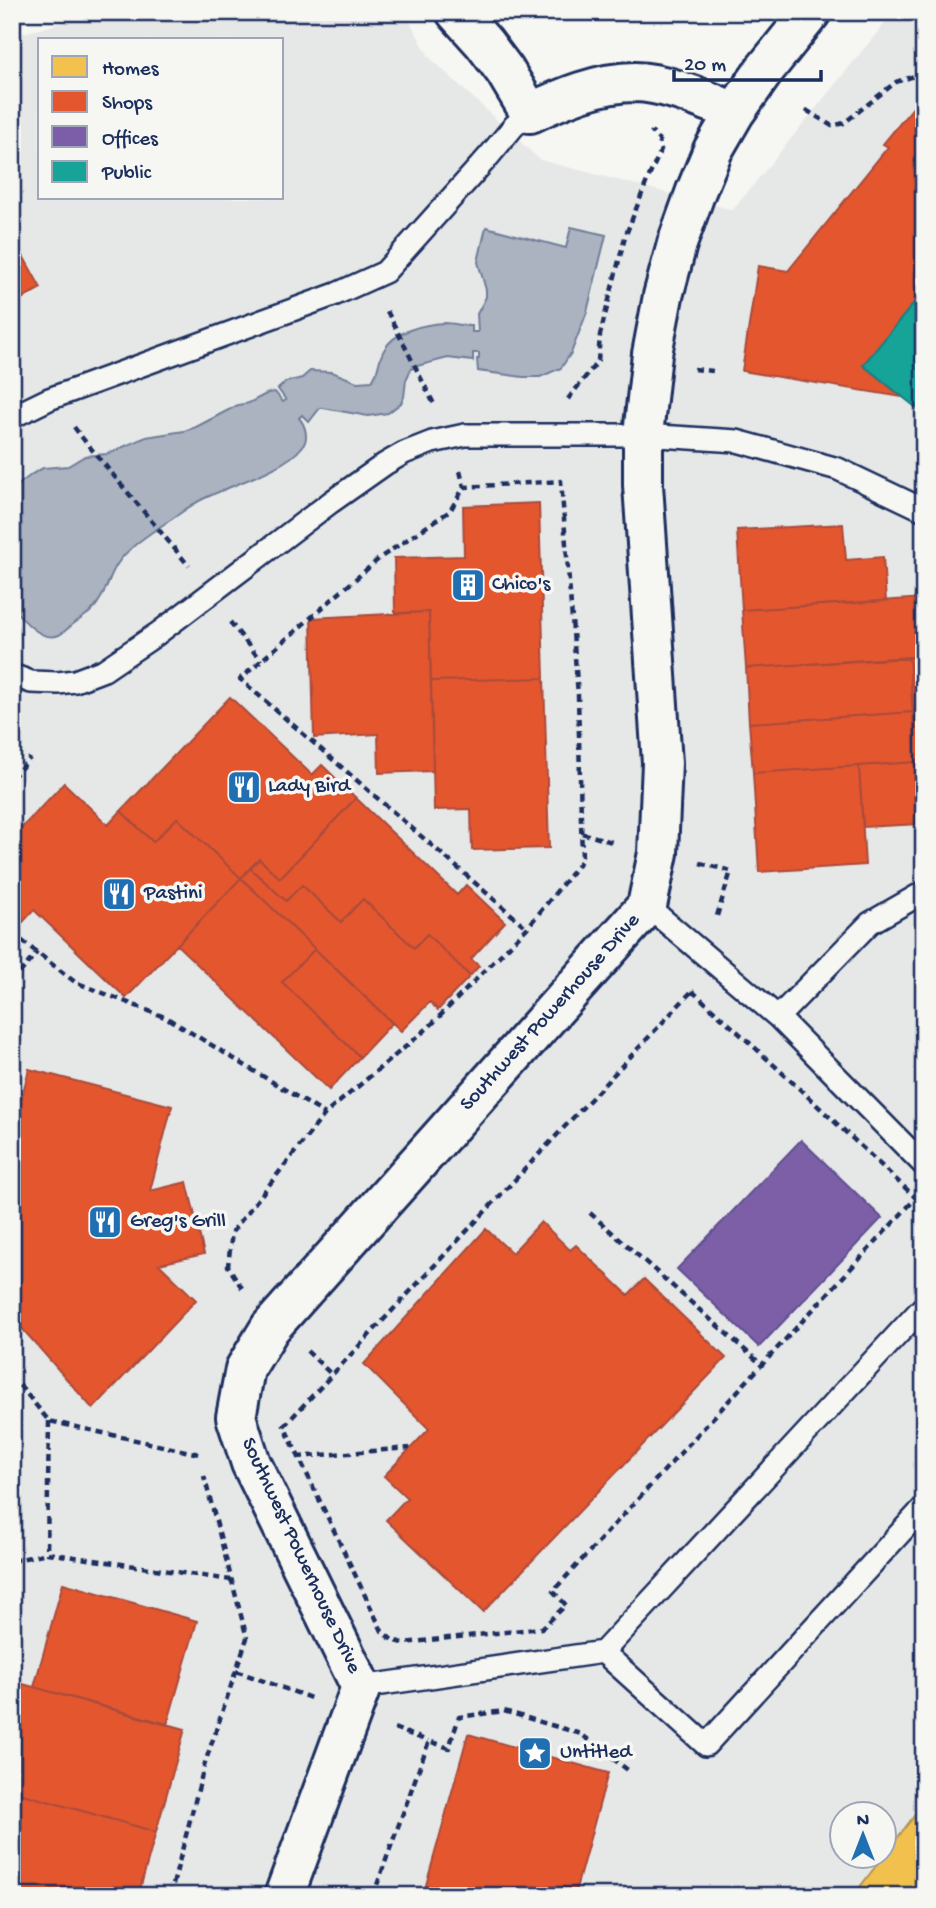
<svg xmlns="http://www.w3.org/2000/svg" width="936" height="1908" font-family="'Gochi Hand',sans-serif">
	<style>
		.built { fill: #e6e7e7; fill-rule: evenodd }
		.water { fill: #abb2c0; stroke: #717e99; stroke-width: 2 }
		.homes { fill: #f2c14e; stroke: #b29553; stroke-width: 2 }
		.shops { fill: #e4572e; stroke: #a84b3c; stroke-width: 2 }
		.offices { fill: #7b5ea7; stroke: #5e5091; stroke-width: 2 }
		.public { fill: #17a398; stroke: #188087; stroke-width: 2 }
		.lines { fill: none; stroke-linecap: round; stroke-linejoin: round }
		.service-casing { stroke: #1b2f5e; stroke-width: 26 }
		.minor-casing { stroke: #1b2f5e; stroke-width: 44 }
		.path { stroke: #1b2f5e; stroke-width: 4.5; stroke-dasharray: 7 5; stroke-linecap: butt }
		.service { stroke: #f6f6f2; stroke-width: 21 }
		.minor { stroke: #f6f6f2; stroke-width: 38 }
		.labels { text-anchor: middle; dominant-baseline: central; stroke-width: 7; stroke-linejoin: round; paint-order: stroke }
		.poi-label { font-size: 21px; fill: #1b2f5e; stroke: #f6f6f2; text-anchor: start }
		.street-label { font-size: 21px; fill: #1b2f5e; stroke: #f6f6f2 }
	</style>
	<rect width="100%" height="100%" fill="#f6f6f2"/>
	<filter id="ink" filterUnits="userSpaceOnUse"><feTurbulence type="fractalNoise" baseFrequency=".0143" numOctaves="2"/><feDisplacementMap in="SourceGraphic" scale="14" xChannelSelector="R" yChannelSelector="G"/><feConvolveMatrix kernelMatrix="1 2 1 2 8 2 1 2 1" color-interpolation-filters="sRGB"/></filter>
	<g filter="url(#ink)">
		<!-- built -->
		<path class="built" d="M104,12H405L429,57L540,160L733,210L894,12H924V1896H12V36ZM40,40H282V198H40ZM842,1814H884V1856H842Z"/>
		<!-- water -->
		<path class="water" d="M486,227L566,248L571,227L606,235L587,312L571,353L561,368L540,377H523L478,371L477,359H479V353H473V361L448,358L417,366L411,369L406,380L404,397L401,403L388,413L368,416L323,408H320L309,422L302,415L299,418C306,426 309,439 302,447C286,469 228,486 203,499C192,504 182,512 172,519C156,529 128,547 118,563C110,574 107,589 99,601C94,611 85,616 76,622C70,626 65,632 59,635C41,643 21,618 12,606V490L32,474L43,468L68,466L85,456L107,454L146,437L184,431L196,427L238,405L249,403L268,393L275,392L283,402L286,400L278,389L286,382L302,378L310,371L332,372L357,382L372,381C379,372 378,360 384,350C394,331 424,324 444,323C453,323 463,326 472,326V332H478L477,314L486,297V290L478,262Z"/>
		<!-- homes -->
		<path class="homes" d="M924,1803V1896H853Z"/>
		<!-- shops -->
		<path class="shops" d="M924,94V291L863,365L902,397L742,371L758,266L788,271L888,147L883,144Z
			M12,236L41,288L12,304Z
			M539,503L544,678L431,681L429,612L395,613L394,558L464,556L463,506Z
			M843,524L846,560L883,557L886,601L742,610L737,530Z
			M924,598V657L746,668L742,610Z
			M429,612L433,771L379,773L378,734L314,738L311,618Z
			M909,657L913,712L749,723L746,668Z
			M909,657H924V789H918Z
			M544,678L549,848L472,850L471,809L434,810L431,681Z
			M230,697L312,775L322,765L356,798L280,878L259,859L241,878L177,818L153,842L121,811Z
			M913,712L916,762L753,773L749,723Z
			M916,762L920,824L863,827L859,766Z
			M859,766L865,865L759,872L753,773Z
			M64,783L108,825L121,811L153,842L177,818L241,878L126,998L34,910L23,922L12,911V838Z
			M356,798L457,895L466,885L505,922L471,959L479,966L470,976L427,934L414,948L363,899L341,922L302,885L286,901L250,868L259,859L280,878Z
			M250,868L286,901L302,885L341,922L363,899L414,948L427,934L470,976L438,1010L430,1002L401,1031L241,878Z
			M241,878L315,949L282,982L360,1057L329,1090L177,945Z
			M315,949L392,1023L360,1057L282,982Z
			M29,1069L172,1106L150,1191L187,1182L204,1254L159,1264L196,1300L93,1409L12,1317V1135Z
			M541,1222L570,1250L576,1245L628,1295L644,1279L726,1358L483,1612L386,1520L407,1498L384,1476L429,1429L364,1364L486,1229L512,1253Z
			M63,1583L197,1621L167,1725L34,1687Z
			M12,1681L185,1729L156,1832L12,1791Z
			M468,1734L608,1773L574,1896H423Z
			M12,1791L156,1832L138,1896H12Z"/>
		<!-- offices -->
		<path class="offices" d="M801,1140L882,1218L759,1347L677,1269Z"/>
		<!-- public -->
		<path class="public" d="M924,291V414L863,365Z"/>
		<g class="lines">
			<!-- service casing -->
			<g class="service-casing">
				<path id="service" d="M12,417L49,399L336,294L385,272L489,156L514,126L530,113
					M12,675L31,682L58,683L75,681L104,670L157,634L331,502L385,464L404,453L432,442L465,435H643L737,441L838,469L924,510
					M647,906L778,1017L924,1165
					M778,1017L870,923L924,892
					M603,1652L706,1745L924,1507
					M361,1687L603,1652L924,1306"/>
			</g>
			<!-- minor casing -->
			<g class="minor-casing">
				<path id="minor" d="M456,12L484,43L505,71L530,113C562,98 599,82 635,82C669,83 704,100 735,112
					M284,1896L361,1687L251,1463L236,1417L245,1369L270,1328L647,906L658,853L662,763L643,485V435L652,354L663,296L677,244L696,191L713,150L735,112L766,68L811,12"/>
			</g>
			<!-- path -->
			<path class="path" d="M806,110L832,126L844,123L896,82L920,74L924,75
				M387,311L435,406
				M694,369L713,371
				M568,399L598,361L600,335L625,237L647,181L661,150L659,140L651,131
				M74,427L84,440L189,566
				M460,471L464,487
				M230,622L261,661
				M12,778L30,758
				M582,833L615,843
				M700,863L731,871L716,919
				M12,933L75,982L167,1018L325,1114
				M12,983L37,952
				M692,991C768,1058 842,1129 916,1198L553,1591L566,1605L542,1628L403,1643L392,1640L382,1631L284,1426Z
				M590,1213L762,1365
				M242,1288L228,1266L232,1232L325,1114L429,1027L527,928L582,860L578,695L561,481L464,487L450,511L381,557L240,679L527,928
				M307,1351L332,1375
				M12,1376L49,1421L199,1454
				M49,1421L47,1553L231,1580
				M297,1457L410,1448
				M12,1561L47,1553
				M236,1671L311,1698
				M394,1728L428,1741
				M170,1896L205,1763L247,1638L204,1476
				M373,1896L429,1741L449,1748L459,1717L504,1711L581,1734L629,1771"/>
			<!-- service -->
			<use href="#service" class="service"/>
			<!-- minor -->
			<use href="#minor" class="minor"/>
		</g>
	</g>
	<!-- icons -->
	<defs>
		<g id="building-square" transform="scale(1.75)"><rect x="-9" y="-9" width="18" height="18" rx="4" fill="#1f6fb2" stroke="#f6f6f2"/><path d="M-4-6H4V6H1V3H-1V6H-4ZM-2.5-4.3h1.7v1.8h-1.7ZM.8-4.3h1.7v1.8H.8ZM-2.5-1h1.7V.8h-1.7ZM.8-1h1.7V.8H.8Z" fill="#fff"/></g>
		<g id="restaurant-square" transform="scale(1.75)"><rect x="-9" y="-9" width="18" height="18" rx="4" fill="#1f6fb2" stroke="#f6f6f2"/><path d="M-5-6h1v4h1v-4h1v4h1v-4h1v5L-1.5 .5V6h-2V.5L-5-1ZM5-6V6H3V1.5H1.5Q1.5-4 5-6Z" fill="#fff"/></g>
		<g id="sight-square" transform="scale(1.75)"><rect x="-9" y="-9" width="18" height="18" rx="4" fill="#1f6fb2" stroke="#f6f6f2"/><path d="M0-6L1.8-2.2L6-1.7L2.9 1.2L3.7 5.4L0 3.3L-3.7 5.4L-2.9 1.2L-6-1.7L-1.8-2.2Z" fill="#fff"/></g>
	</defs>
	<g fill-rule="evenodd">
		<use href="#building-square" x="468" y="585"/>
		<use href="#restaurant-square" x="244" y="787"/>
		<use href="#restaurant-square" x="119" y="894"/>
		<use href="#restaurant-square" x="105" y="1222"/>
		<use href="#sight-square" x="535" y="1753"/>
	</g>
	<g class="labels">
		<!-- poi labels -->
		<g class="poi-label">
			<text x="492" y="585">Chico's</text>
			<text x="268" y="787">Lady Bird</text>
			<text x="144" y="894">Pastini</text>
			<text x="130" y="1222">Greg's Grill</text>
			<text x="560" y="1753">Untitled</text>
		</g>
		<!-- street labels -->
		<g class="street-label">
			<text transform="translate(551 1013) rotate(-48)">Southwest Powerhouse Drive</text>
			<text transform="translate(300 1556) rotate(65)">Southwest Powerhouse Drive</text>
		</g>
	</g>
	<!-- margin -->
	<rect width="936" height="1908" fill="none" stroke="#f6f6f2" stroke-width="42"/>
	<rect x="21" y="21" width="894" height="1866" fill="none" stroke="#1b2f5e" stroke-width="2.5" filter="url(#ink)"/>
	<!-- legend -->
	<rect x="38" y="38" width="245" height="161" fill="#f6f6f2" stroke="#9ea6b7" stroke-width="2"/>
	<rect x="52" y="56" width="35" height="21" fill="#f2c14e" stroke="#9ea6b7" stroke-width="2"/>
	<text x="102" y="74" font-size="21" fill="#1b2f5e">Homes</text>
	<rect x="52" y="91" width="35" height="21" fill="#e4572e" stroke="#9ea6b7" stroke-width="2"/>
	<text x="102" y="108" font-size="21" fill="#1b2f5e">Shops</text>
	<rect x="52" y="126" width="35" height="21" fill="#7b5ea7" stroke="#9ea6b7" stroke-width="2"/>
	<text x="102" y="144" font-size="21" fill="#1b2f5e">Offices</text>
	<rect x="52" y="161" width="35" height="21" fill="#17a398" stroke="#9ea6b7" stroke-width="2"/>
	<text x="102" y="178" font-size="21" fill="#1b2f5e">Public</text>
	<!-- north arrow -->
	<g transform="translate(863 1835)"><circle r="33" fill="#f6f6f2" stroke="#9ea6b7" stroke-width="2"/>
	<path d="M0-5L12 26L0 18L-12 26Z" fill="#1f6fb2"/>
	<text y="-10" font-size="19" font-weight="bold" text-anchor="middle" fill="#1b2f5e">N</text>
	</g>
	<!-- scale -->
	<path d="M674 70v10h147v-10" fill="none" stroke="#1b2f5e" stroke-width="3.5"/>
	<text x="684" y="70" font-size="21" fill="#1b2f5e" stroke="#f6f6f2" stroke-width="5" paint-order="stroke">20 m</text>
</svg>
